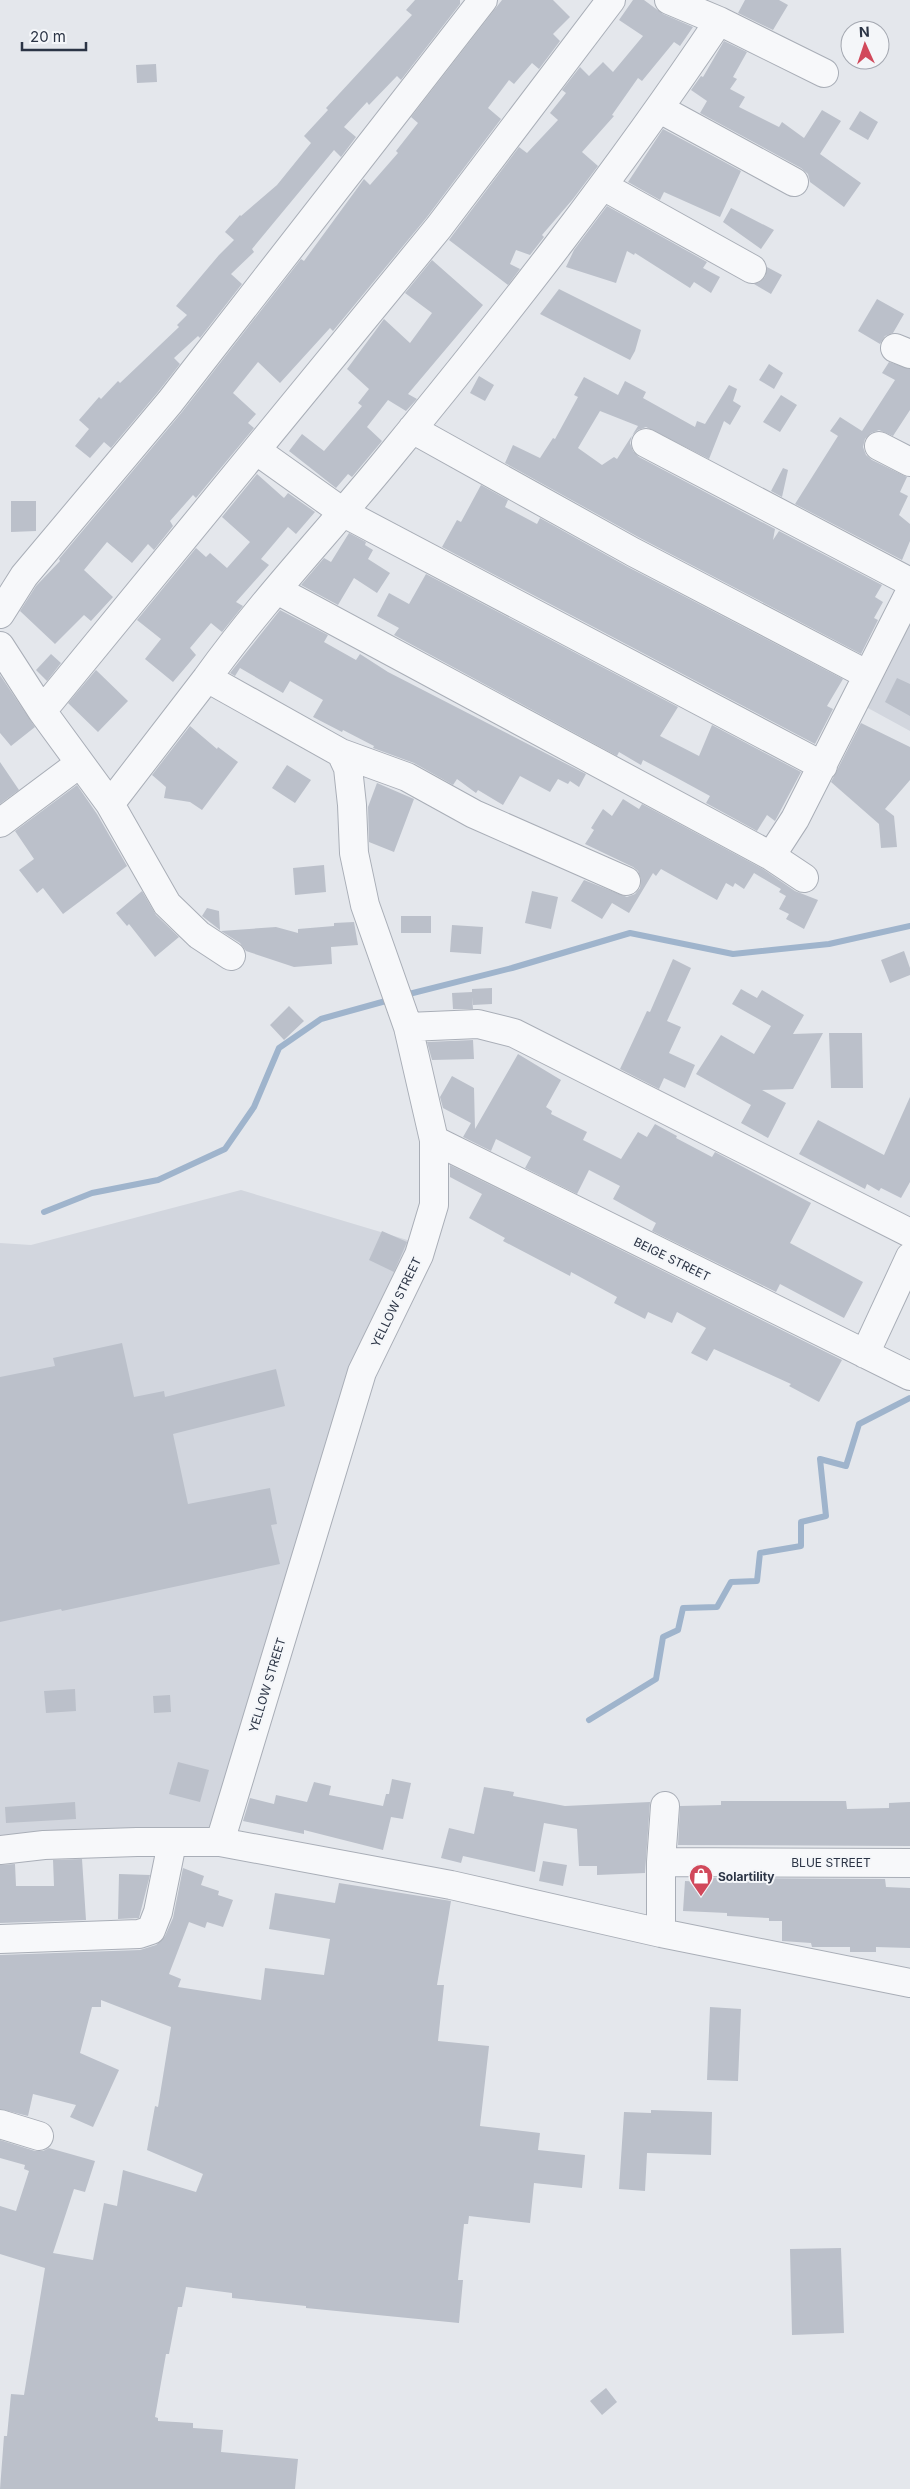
<svg xmlns="http://www.w3.org/2000/svg" width="910" height="2489" font-family="Inter,sans-serif">
	<style>
		.built { fill: #d2d6de }
		.lines { fill: none; stroke-linecap: round; stroke-linejoin: round }
		.stream { stroke: #9fb4cc; stroke-width: 6 }
		.building { fill: #bbc0ca; fill-rule: evenodd }
		.minor-casing { stroke: #a9aeb7; stroke-width: 30 }
		.minor { stroke: #f7f8fa; stroke-width: 28 }
		.labels { text-anchor: middle; dominant-baseline: central; stroke-width: 4; stroke-linejoin: round; paint-order: stroke }
		.street-label { font-size: 12px; fill: #2b3445; stroke: #f4f6f9 }
		.poi-label { font-size: 12px; font-weight: bold; fill: #2b3445; stroke: #f4f6f9; text-anchor: start }
	</style>
	<rect width="100%" height="100%" fill="#e4e7ec"/>
	<!-- built -->
	<path class="built" d="M910,592V731L857,702Z
		M241,1190L414,1242L222,1828L103,1830L0,1839V1243L31,1245Z"/>
	<g class="lines">
		<!-- stream -->
		<path class="stream" d="M405,995L512,968L630,933L733,954L829,944L910,926
			M44,1212L92,1193L158,1180L225,1149L254,1107L279,1048L321,1019L393,999
			M589,1720L656,1679L663,1637L678,1630L683,1608L717,1607L731,1582L757,1581L760,1553L801,1546V1522L826,1516L820,1459L846,1466L859,1424L910,1398"/>
	</g>
	<!-- building -->
	<path class="building" d="M415,0H460V4L401,80L397,76L369,105L367,102L344,127L356,137L341,157L334,150L252,249L254,252L231,274L242,284L200,338L198,336L174,358L180,364L158,392L111,448L104,442L90,458L75,446L89,429L79,420L99,397L101,399L118,381L120,383L179,327L177,325L187,315L176,306L219,255L234,240L225,232L240,215L241,216L277,185L311,143L304,136L328,110L326,108L412,15L406,10Z
		M502,0H553L570,17L553,34L560,41L539,69L532,63L514,84L509,80L488,108L501,119L427,217L333,331L330,328L280,383L258,362L233,393L256,414L248,423L254,428L196,498L193,495L170,521L173,526L154,550L148,544L132,563L107,542L84,570L113,597L91,621L84,615L55,644L20,611L36,586L60,561L59,559L182,412L301,259L304,261L364,179L370,185L398,153L396,151L418,123L411,117Z
		M633,0H644L663,14L693,27L680,46L674,42L642,81L638,78L612,115L614,116L582,152L598,166L573,199L542,235L544,237L530,255L516,250L510,264L520,269L508,285L449,240L519,147L527,153L558,120L550,113L566,93L562,90L580,67L589,76L603,62L613,72L643,36L619,20Z
		M745,0H779L788,5L773,30L738,13Z
		M724,41L747,52L733,77L737,79L730,89L745,97L739,107L779,127L782,122L804,138L822,110L841,121L820,154L861,183L844,207L810,182L808,174L801,168L700,113L707,101L691,90L701,76L703,77Z
		M156,64L157,82L137,83L136,65Z
		M860,111L878,122L868,140L849,129Z
		M663,129L741,171L720,217L664,192L660,200L628,182Z
		M607,206L707,262L703,268L720,277L711,293L694,282L690,288L635,253L634,255L627,251L616,283L566,267L574,250Z
		M731,208L774,230L761,249L723,222Z
		M432,260L483,305L408,394L417,399L406,411L388,400L367,427L382,441L352,477L348,474L336,488L289,451L302,434L324,451L362,406L358,403L369,389L347,369L384,319L410,343L432,313L405,293Z
		M767,267L782,275L771,294L754,284L765,277Z
		M559,289L641,330L635,351L630,360L540,314Z
		M877,299L904,314L893,333L885,336L880,344L858,331Z
		M889,362L910,369V410L893,436L879,430L871,433L865,439L863,447L866,455L872,460L907,477L900,492L908,496L899,515L910,524V541L902,560L795,504L838,436L830,431L840,417L862,431L895,380L882,373Z
		M769,364L783,373L774,389L759,380Z
		M479,376L494,385L485,401L470,393Z
		M584,377L618,395L625,381L646,392L643,398L695,427L697,421L705,424L729,385L737,389L733,401L741,406L730,425L724,421L709,459L646,427L638,430L632,435L630,443L633,451L639,457L775,529L773,540L779,531L882,585L875,597L883,602L874,618L878,620L861,654L640,538L505,463L513,445L540,458L553,438L555,439L578,397L574,395ZM600,411L638,426L617,459L614,457L602,465L578,448Z
		M781,395L797,405L780,432L763,422Z
		M783,468L788,470L782,497L771,491Z
		M257,474L284,498L288,493L315,512L296,534L288,527L261,559L269,565L236,602L243,606L222,632L211,623L190,648L196,655L173,682L145,659L161,639L137,620L196,548L206,557L210,553L227,568L250,542L222,517Z
		M481,485L508,500L505,507L537,524L540,518L626,566L843,679L827,706L833,709L815,744L442,547L457,520L461,522Z
		M11,501H36V531L11,532Z
		M349,533L366,542L365,545L373,550L368,559L390,573L377,593L354,578L338,605L301,585L324,558L331,562Z
		M426,574L678,707L660,736L699,756L712,725L801,772L775,821L767,815L757,831L706,803L710,796L677,778L643,760L641,765L619,752L617,756L394,635L399,628L377,616L389,593L409,604Z
		M280,610L328,635L324,642L356,660L360,654L388,672L586,774L579,787L570,781L568,784L558,779L550,792L520,776L503,805L478,790L476,793L457,779L453,785L414,763L373,748L374,746L343,730L342,732L313,717L323,700L290,681L283,693L240,668L235,676L230,673Z
		M51,654L61,663L47,681L36,670Z
		M96,670L128,701L98,732L68,703Z
		M0,675L35,727L11,746L0,733Z
		M897,678L910,684V716L885,702Z
		M861,723L910,747V780L885,809L894,816L897,847L881,848L879,824L831,782Z
		M190,726L217,749L218,747L238,762L202,810L190,802L164,798L166,787L152,775Z
		M0,762L19,790L0,804Z
		M287,765L311,780L295,803L272,788Z
		M377,783L414,799L394,852L369,842L368,807Z
		M77,785L97,814L127,866L63,914L43,888L37,893L19,870L34,859L15,831Z
		M623,799L639,809L642,804L763,869L795,891L818,900L804,929L786,919L789,914L779,909L786,896L779,892L781,889L754,873L744,889L735,883L733,887L726,883L717,900L661,869L656,876L653,873L629,913L612,903L602,919L571,901L584,880L627,897L635,894L640,888L641,879L638,871L633,867L585,844L594,830L591,828L603,809L612,816Z
		M324,865L326,892L295,895L293,868Z
		M142,891L156,915L179,937L155,957L129,924L127,926L116,913Z
		M532,891L558,897L551,929L525,923Z
		M207,908L219,911L220,930L202,916Z
		M401,916H431V933H401Z
		M354,922L358,945L331,947L332,964L294,967L246,951L240,943L221,931L276,927L298,933V929L334,926V923Z
		M452,925L483,927L481,954L450,952Z
		M904,951L910,968V975L890,983L881,960Z
		M673,959L691,968L667,1021L681,1027L669,1053L695,1065L685,1088L664,1078L659,1089L620,1069L647,1011L650,1012Z
		M492,988V1004L473,1005L472,997L473,1009H453L452,993L472,992V989Z
		M741,989L757,998L762,990L804,1015L793,1034L823,1033L793,1089L762,1090L786,1103L768,1138L741,1123L751,1105L696,1074L721,1035L754,1054L771,1026L732,1004Z
		M289,1006L304,1021L284,1040L270,1025Z
		M829,1033H862L863,1088H831Z
		M473,1040L474,1059L432,1060L427,1042Z
		M518,1054L561,1080L546,1107L552,1111L551,1114L587,1132L583,1140L621,1159L638,1132L647,1137L655,1124L677,1136L676,1138L712,1157L715,1152L811,1203L790,1243L863,1282L844,1318L780,1284L776,1292L652,1231L656,1223L613,1199L620,1186L589,1170L577,1194L525,1168L531,1157L496,1139L491,1151L463,1137L471,1123L443,1108L440,1097L452,1076L474,1088L475,1129Z
		M910,1097V1182L901,1198L881,1188L879,1191L867,1184L865,1189L799,1154L818,1120L884,1155Z
		M450,1165L842,1360L819,1402L789,1386L791,1384L714,1349L707,1361L691,1353L706,1328L677,1312L672,1323L648,1312L645,1319L614,1303L617,1297L571,1272L570,1276L503,1241L505,1238L469,1218L482,1194L450,1177Z
		M382,1231L407,1242L394,1272L369,1260Z
		M122,1343L134,1397L164,1391L165,1397L276,1369L285,1406L173,1434L188,1504L270,1488L277,1524L271,1525L280,1564L62,1611L61,1609L0,1622V1377L55,1366L53,1358Z
		M75,1689L76,1711L46,1713L44,1691Z
		M170,1695L171,1712L154,1713L153,1696Z
		M178,1762L209,1770L200,1802L169,1794Z
		M392,1779L411,1783L403,1819L391,1817L383,1850L304,1830V1834L243,1821L250,1798L274,1804L276,1795L307,1802L314,1782L331,1786L329,1795L383,1806L386,1794H389Z
		M484,1787L514,1792L513,1796L565,1806L650,1802L645,1873L597,1875V1866H579L577,1829L544,1823L535,1872L463,1856L461,1863L441,1858L449,1828L474,1834Z
		M721,1801H846L847,1809L889,1808V1803L910,1802V1846L678,1845L680,1806L721,1805Z
		M75,1802L76,1819L6,1823L5,1807Z
		M82,1859L86,1920L0,1923V1865L15,1864L16,1886H54L53,1860Z
		M543,1861L567,1865L563,1886L539,1881Z
		M183,1868L204,1876L201,1885L219,1891L218,1895L233,1900L223,1927L207,1922L205,1928L189,1922L169,1974L181,1979L178,1987L261,2000L265,1968L324,1975L330,1939L269,1929L275,1893L335,1903L339,1883L451,1901L437,1985H444L438,2041L489,2046L480,2126L540,2133L538,2150L585,2155L582,2188L534,2183L530,2223L469,2216L468,2224H464L458,2280H463L459,2323L306,2308V2306L232,2298V2293L186,2287L182,2307H178L169,2354H166L155,2417L158,2418V2421L193,2423V2428L223,2430L221,2452L298,2459L295,2489H0L4,2436H7L11,2394L24,2395L45,2268L0,2254V2206L16,2211L29,2171L24,2169L25,2165L0,2158V2140L35,2151H43L49,2148L95,2161L85,2192L74,2189L53,2253L93,2260L104,2203L117,2206L123,2170L196,2192L203,2174L147,2150L155,2106L158,2107L171,2027L101,2000V2007H92L80,2053L119,2070L93,2127L70,2117L76,2105L33,2094L28,2116L0,2109V1955L140,1950L156,1945L165,1936L173,1918Z
		M119,1874L150,1875L139,1918L118,1919Z
		M705,1878L885,1879L886,1887L910,1888V1948L876,1947V1952H850V1947H812L811,1943L782,1941V1921H769V1918L727,1916V1913L683,1911L685,1881L704,1882Z
		M710,2007L741,2009L738,2081L707,2080Z
		M651,2110L712,2112L711,2155L647,2153L645,2191L619,2189L624,2112L651,2113Z
		M841,2248L844,2333L792,2335L790,2249Z
		M606,2388L617,2402L602,2415L590,2401Z"/>
	<g class="lines">
		<!-- minor casing -->
		<g class="minor-casing">
			<path id="minor" d="M611,0L439,227L42,711L110,804L207,678L341,753L407,777L474,814L626,881
				M669,0L719,21
				M660,109L794,182
				M603,186L752,269
				M895,348L910,354
				M412,429L633,552L868,675
				M646,443L910,582
				M879,446L910,462
				M257,451L344,513L823,766
				M277,590L771,856L804,878
				M0,614L24,576L170,402L483,0
				M0,646L42,711
				M207,678C263,600 330,530 391,455C506,315 618,172 719,21L824,73
				M110,804L167,904L199,935L231,956
				M0,823L79,764
				M771,856L795,819L910,592
				M408,1027L478,1024L514,1033L910,1233
				M434,1140L910,1376
				M865,1354L910,1257
				M220,1842L362,1372L419,1255L434,1205V1140L408,1027L365,905L354,853L352,805L348,768L341,753
				M0,1850L44,1845L137,1842H220L451,1885L661,1933L910,1983
				M661,1862L910,1863
				M661,1933V1862L665,1806
				M0,1939L139,1934L151,1930L158,1912L172,1843
				M0,2124L39,2136"/>
		</g>
		<!-- minor -->
		<use href="#minor" class="minor"/>
	</g>
	<!-- icons -->
	<defs>
		<g id="shop-pin" transform="scale(1.25)"><path d="M0 17L-7.5 6A9.5 9.5 0 1 1 7.5 6Z" fill="#d1495b" stroke="#f4f6f9"/><path d="M-5-2.5h2.3a2.7 3.5 0 0 1 5.4 0H5L5.5 6h-11ZM-1.5-2.5h3a1.5 2.3 0 0 0-3 0Z" fill="#fff"/></g>
	</defs>
	<g fill-rule="evenodd">
		<use href="#shop-pin" x="701" y="1876"/>
	</g>
	<g class="labels">
		<!-- street labels -->
		<g class="street-label">
			<text transform="translate(672 1259) rotate(26)">BEIGE STREET</text>
			<text transform="translate(396 1302) rotate(-64)">YELLOW STREET</text>
			<text transform="translate(267 1685) rotate(-73)">YELLOW STREET</text>
			<text x="831" y="1862">BLUE STREET</text>
		</g>
		<!-- poi labels -->
		<g class="poi-label">
			<text x="718" y="1876">Solartility</text>
		</g>
	</g>
	<!-- north arrow -->
	<g transform="translate(865 45) rotate(357)"><circle r="24" fill="#f4f6f9" stroke="#a4a8b1"/>
	<path d="M0-4L9 19L0 12L-9 19Z" fill="#d1495b"/>
	<text y="-8" font-size="14" font-weight="bold" text-anchor="middle" fill="#2b3445">N</text>
	</g>
	<!-- scale -->
	<path d="M22 42v8h64v-8" fill="none" stroke="#2b3445" stroke-width="2.5"/>
	<text x="30" y="42" font-size="15" fill="#2b3445" stroke="#f4f6f9" stroke-width="4" paint-order="stroke">20 m</text>
</svg>
